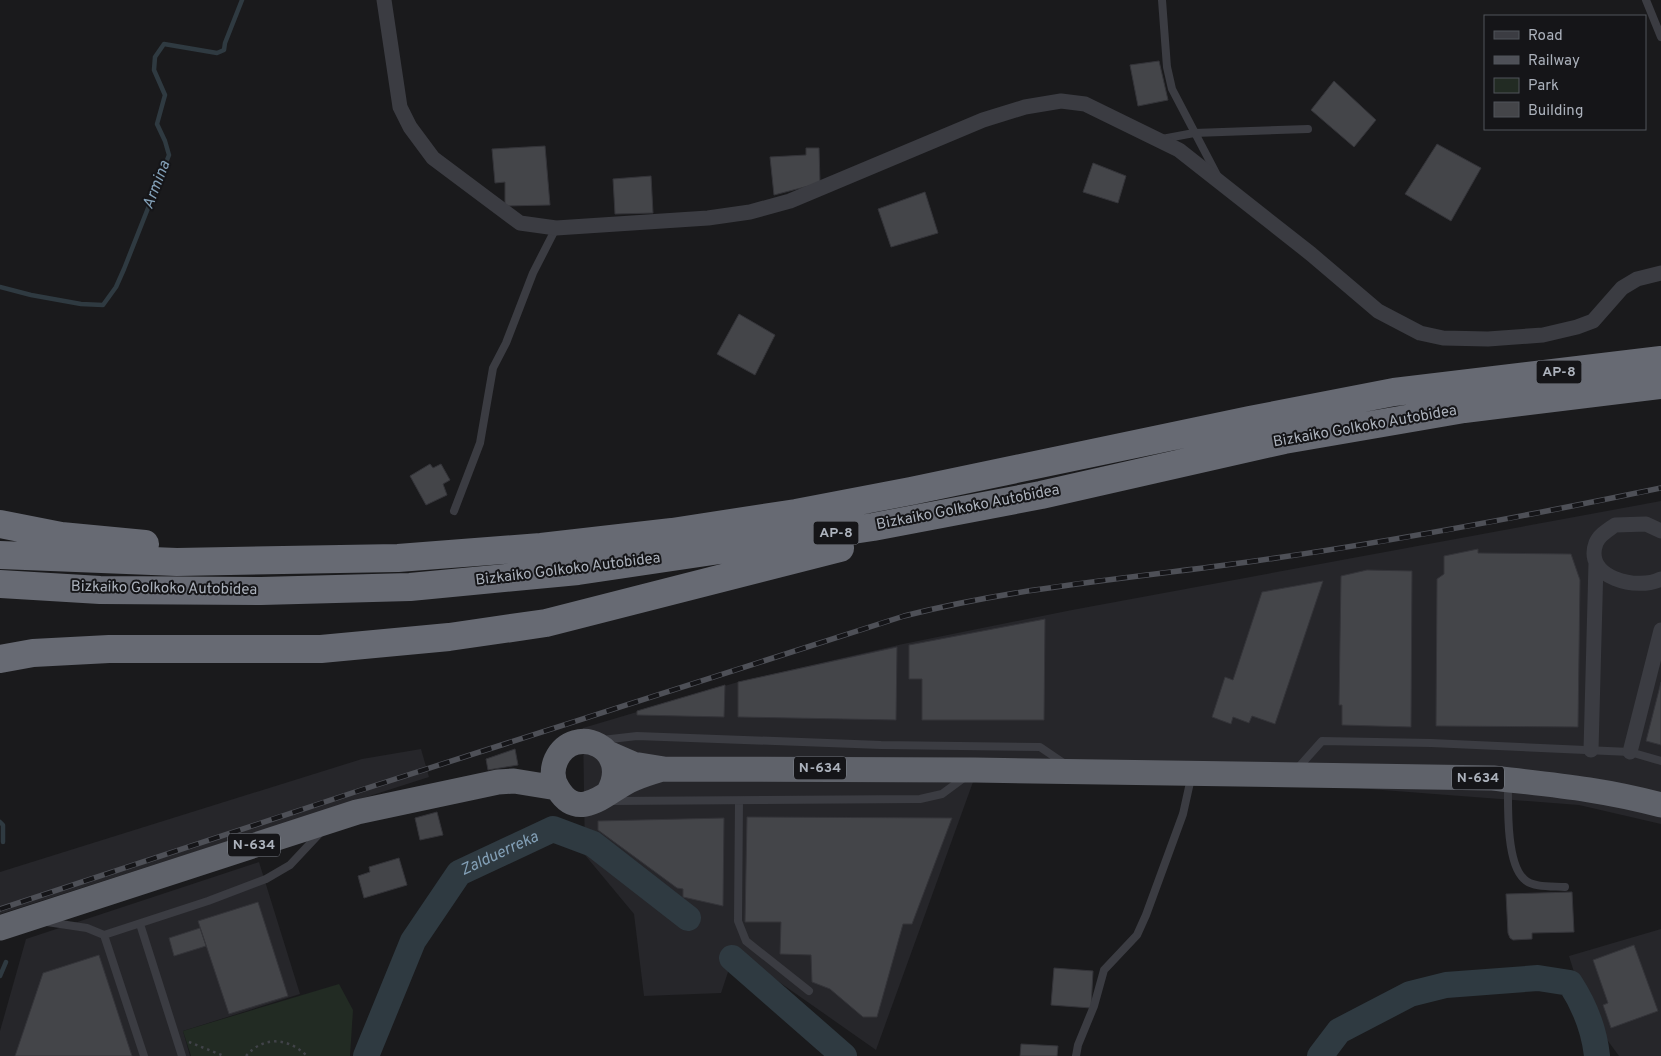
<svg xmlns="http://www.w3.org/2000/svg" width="1661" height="1056" font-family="Overpass,sans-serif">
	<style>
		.built { fill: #26262a }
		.green { fill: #222b23 }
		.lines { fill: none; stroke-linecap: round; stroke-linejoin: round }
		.stream { stroke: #2f3a41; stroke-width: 4.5 }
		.river { stroke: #2f3a41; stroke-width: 26 }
		.building { fill: #444549; stroke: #343439 }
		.path { stroke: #414349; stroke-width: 2.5; stroke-dasharray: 2.5 4; stroke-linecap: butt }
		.service { stroke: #3b3c42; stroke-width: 8 }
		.minor { stroke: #3b3c42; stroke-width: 15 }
		.trunk { stroke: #5f626a; stroke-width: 25 }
		.motorway { stroke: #676a73; stroke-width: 28 }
		.rail-casing { stroke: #4e5057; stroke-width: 5.5 }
		.rail { stroke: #151518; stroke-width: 4; stroke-dasharray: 11; stroke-linecap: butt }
		.labels { text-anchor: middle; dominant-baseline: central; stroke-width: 4; stroke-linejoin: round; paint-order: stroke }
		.shield { fill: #151518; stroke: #7f838b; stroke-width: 1 }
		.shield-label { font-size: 14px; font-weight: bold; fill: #acb2bc }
		.street-label { font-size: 15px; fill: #acb2bc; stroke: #151518 }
		.water-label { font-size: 16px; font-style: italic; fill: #83a0b7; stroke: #151518 }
	</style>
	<rect width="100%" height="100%" fill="#1a1a1c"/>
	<!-- built -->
	<path class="built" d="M1661,501V824L1579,805L1317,785L973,782L876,1050L735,951L721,993L644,996L634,914L585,855L583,728L738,682L903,644L1072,610Z
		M421,749L429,777L0,914V872L362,759Z
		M259,862L300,994L183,1031L190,1056H0V1031L26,939Z
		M1661,929V1056H1619L1586,1011L1569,956Z"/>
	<!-- green -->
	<path class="green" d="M339,984L353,1010L350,1056H191L183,1031Z"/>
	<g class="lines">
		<!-- stream -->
		<path class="stream" d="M0,287L31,295L81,304L103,305L116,287L124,269L169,155L165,141L157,124L165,95L154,70L155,57L164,44L217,53L224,50L225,43L242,0
			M0,822L3,825V842
			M0,976L6,962"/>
		<!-- river -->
		<g class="river">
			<path d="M732,958L844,1056"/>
			<path id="s1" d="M366,1056L413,941L459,873L553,829L593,844L688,918"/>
			<path d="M1320,1056L1339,1031L1410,994L1446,985L1538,978L1570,983C1585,1006 1594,1028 1597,1056"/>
		</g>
	</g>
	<!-- building -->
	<path class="building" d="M1159,61L1168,100L1138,106L1130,65Z
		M1334,81L1376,120L1354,147L1311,110Z
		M1437,144L1481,168L1451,221L1405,194Z
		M545,146L550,205L505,206V182L495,183L492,149Z
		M806,148H819L820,183L774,195L770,157L806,155Z
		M1093,163L1126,176L1118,203L1083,192Z
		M651,176L653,213L615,214L613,179Z
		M925,192L938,233L891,247L878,209Z
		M739,314L775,335L755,375L717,354Z
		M430,464L433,468L441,464L450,480L443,484L447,495L426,505L410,476Z
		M1478,549V553L1571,554L1580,580L1578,727L1436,726L1437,579L1444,574V556Z
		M1367,570L1412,571L1411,727L1342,725V705H1339L1341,576Z
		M1323,581L1275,724L1252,716L1249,723L1233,717L1231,724L1212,717L1225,677L1233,680L1262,592Z
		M1045,619L1044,720H922V679H909V645Z
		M897,647L896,720L738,717V682Z
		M1661,682V745L1646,741Z
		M725,685L724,717L637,715V711Z
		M515,749L518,765L488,770L486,759Z
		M437,812L443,835L420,840L415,818Z
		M747,817L952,818L912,924H903L877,1017H863L830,989L812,982L811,955L780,954L781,922H745Z
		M724,818L723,906L683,897V889L677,888L598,830V821Z
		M399,858L407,885L364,898L358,876L370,872L369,867Z
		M1572,892L1574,932L1532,933V939L1513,940L1510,938L1508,933L1506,894Z
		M258,902L288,996L229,1014L198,921Z
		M200,928L206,946L174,956L169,938Z
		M1634,945L1658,1011L1611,1028L1603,1005L1608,1003L1593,960Z
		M99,955L132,1056H15L43,973Z
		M1054,968L1093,971L1091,1008L1051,1005Z
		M1021,1044L1058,1046L1057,1056H1020Z"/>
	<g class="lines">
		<!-- path -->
		<path class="path" d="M189,1042L224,1056
			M246,1056C264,1035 289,1038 307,1056"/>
		<!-- service -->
		<path class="service" d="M1162,0L1167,67L1172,89L1217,175
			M1646,0L1661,37
			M1162,139L1194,133L1308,129
			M454,511L480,443L493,368L506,343L533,273L556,228
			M602,740L637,736L881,745L1040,747L1065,764
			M1297,769L1322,741L1431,743L1630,752L1661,761
			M1508,782C1508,805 1506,863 1524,879C1533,888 1553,886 1565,887
			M610,801L920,799L942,794L965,777
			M739,801L738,921L746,941L809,991
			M47,922L87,928L104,935L208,901L266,879L290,865L320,833
			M140,924L182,1056
			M104,935L144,1056
			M1076,1056L1078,1045L1094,1006L1104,970L1137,935L1146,915L1183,814L1191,778"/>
		<!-- minor -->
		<path class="minor" d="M384,0L400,107L410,127L433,158L520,223L556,228L708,218L750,212L790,201L983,120L1025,107L1061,101L1085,104L1179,150L1311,254L1378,311L1420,333L1443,338L1488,339L1543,335L1577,327L1593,321L1622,288L1637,279L1661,273
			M1661,531L1646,524L1615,525C1608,530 1599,535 1596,543C1583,578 1638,591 1661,579
			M1591,750L1596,563
			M1630,752L1661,630"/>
		<!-- trunk -->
		<path class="trunk" d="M610,754L633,764L664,769L975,770L1493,778C1553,785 1602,789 1661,805
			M608,793C634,749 574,721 556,760C552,769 552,780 558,789C580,825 610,788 633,779C642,775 652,772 662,769
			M0,928L357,812L498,782L514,781L557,788"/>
		<!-- motorway -->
		<path class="motorway" d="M0,524L61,536L145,544
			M0,555L177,562L398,558L541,547L672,532L796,513L911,491L1250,420L1394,392L1661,360
			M0,584L100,590L261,591L410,587L578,571L873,527L1041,495L1284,440L1464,409L1661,385
			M0,659L33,653L109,649H321L449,637L546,623L840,548"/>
		<!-- rail casing -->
		<g class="rail-casing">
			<path id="rail" d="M0,909L361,790L904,616C1022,586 1135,578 1255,561C1391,542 1526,516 1661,488"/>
		</g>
		<!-- rail -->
		<use href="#rail" class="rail"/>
	</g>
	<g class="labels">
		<!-- shield labels -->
		<g class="shield">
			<rect x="1536.5" y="360.5" width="45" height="23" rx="4"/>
			<rect x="813.5" y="521.5" width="45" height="23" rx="4"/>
			<rect x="794" y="756.5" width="52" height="23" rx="4"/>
			<rect x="1452" y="766.5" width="52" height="23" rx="4"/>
			<rect x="228" y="833.5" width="52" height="23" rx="4"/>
		</g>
		<g class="shield-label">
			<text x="1559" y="372">AP-8</text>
			<text x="836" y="533">AP-8</text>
			<text x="820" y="768">N-634</text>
			<text x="1478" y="778">N-634</text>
			<text x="254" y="845">N-634</text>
		</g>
		<!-- street labels -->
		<g class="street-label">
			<text transform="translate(1365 427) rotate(-10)">Bizkaiko Golkoko Autobidea</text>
			<text transform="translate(968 508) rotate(-11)">Bizkaiko Golkoko Autobidea</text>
			<text transform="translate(568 570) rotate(-7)">Bizkaiko Golkoko Autobidea</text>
			<text transform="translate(164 589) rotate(1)">Bizkaiko Golkoko Autobidea</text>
		</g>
		<!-- water labels -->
		<g class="water-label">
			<text transform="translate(157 185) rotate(-69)">Armina</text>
			<text stroke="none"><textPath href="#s1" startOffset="251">Zalduerreka</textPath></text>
		</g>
	</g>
	<!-- legend -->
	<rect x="1484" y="15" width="162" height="115" fill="#151518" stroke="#51545a"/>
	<rect x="1494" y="31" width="25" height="8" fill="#3b3c42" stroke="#51545a"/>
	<text x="1528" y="40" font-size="15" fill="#acb2bc">Road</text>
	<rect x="1494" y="56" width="25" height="8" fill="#4e5057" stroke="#51545a"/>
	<text x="1528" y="65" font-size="15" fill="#acb2bc">Railway</text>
	<rect x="1494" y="78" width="25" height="15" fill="#222b23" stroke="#51545a"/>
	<text x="1528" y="90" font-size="15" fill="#acb2bc">Park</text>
	<rect x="1494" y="102" width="25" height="15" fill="#444549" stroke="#51545a"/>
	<text x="1528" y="115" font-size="15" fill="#acb2bc">Building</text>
</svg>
